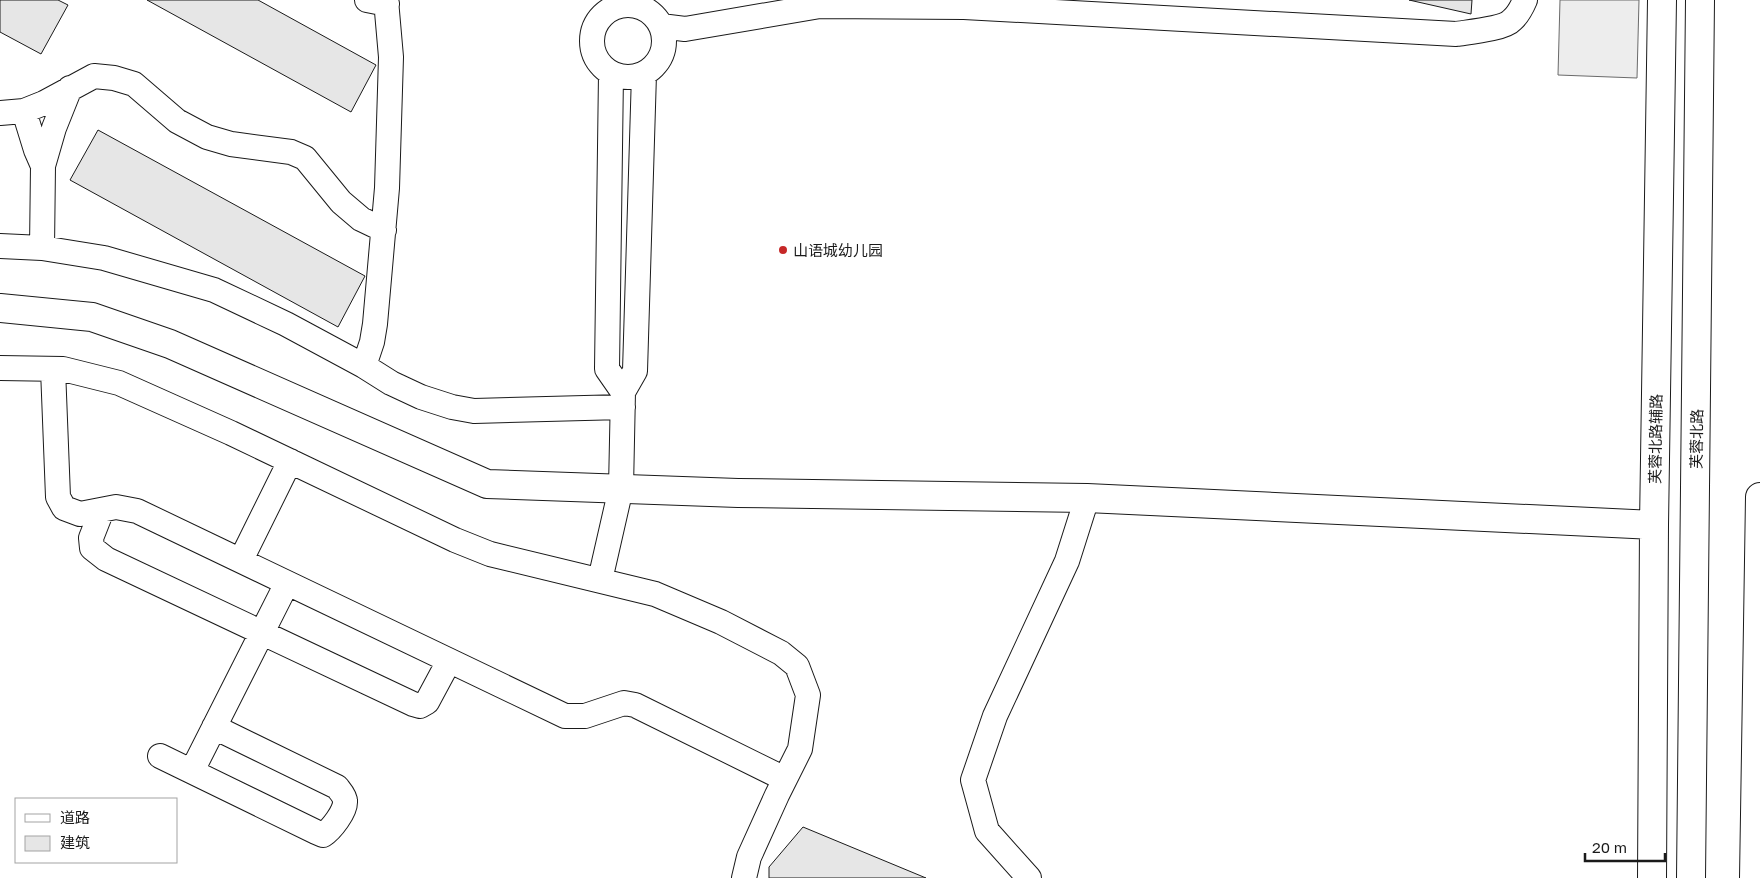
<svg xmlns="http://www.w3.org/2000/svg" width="1760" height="878" font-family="'Golos Text','Noto Sans SC',sans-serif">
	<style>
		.built { fill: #ededed; stroke: #6a6a6a }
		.building { fill: #e6e6e6; stroke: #1a1a1a }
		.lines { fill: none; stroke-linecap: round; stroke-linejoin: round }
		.street-casing { stroke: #1a1a1a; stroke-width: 26 }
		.secondary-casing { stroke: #1a1a1a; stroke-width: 30 }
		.primary-casing { stroke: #1a1a1a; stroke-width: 30 }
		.street { stroke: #fff; stroke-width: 24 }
		.secondary { stroke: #fff; stroke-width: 28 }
		.primary { stroke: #fff; stroke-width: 28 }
		.poi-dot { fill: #c62828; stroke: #fff; stroke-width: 2 }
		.labels { text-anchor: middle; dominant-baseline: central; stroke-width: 4; stroke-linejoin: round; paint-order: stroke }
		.poi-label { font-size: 15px; fill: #1a1a1a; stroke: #fff; text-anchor: start }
		.street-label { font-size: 15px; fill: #1a1a1a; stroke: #fff }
	</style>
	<rect width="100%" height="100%" fill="#fff"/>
	<!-- built -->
	<path class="built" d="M1560,0H1639L1637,78L1558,75Z"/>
	<!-- building -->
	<path class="building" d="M0,0H58L68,5L41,54L0,32Z
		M147,0H258L376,65L351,112Z
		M1409,0H1472L1471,14Z
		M98,130L365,276L338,327L70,180Z
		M803,827L926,878H769V867Z"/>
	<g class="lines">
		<!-- street casing -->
		<g class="street-casing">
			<path id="street" d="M367,0L387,4
				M592 41a36 36 0 1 1 72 0a36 36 0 1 1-72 0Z
				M661,26L685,29L820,6L964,7L1456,34C1468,32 1504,29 1512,20C1518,15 1522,7 1525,0
				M611,74L607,369L623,392
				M24,111L36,150L43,166
				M0,113L24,111L44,103L94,76L114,78L134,84L177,121L207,137L231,144L291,152L305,158L341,202L361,219L384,230
				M0,246L42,248L104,258L214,290L286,324L364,366L391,383L421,397L452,407L474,411L623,407
				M42,248L43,166L54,128L70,88
				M364,366L372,342L375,324L387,188L391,57L386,0
				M0,368L63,369L119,383L231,433L455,540L490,554L655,594L721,622L781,653L797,666L808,695L800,749L777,795L749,857L744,878
				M53,369L58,497L64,508L80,514L116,507L137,511L565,716H585L624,703L635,705L785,779
				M102,510L91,538L92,548L106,559L413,704L420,706L427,702L449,661
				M241,560L290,461
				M600,580L621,488L623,392L635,371L644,74
				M160,756L316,832L323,835C331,830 346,811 345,801C345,796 340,791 337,787L214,727
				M192,771L287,583
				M1029,878L987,831L973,780L995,716L1067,561L1087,498"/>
		</g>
		<!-- secondary casing -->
		<g class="secondary-casing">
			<path id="secondary" d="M0,308L92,317L170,344L487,484L738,493L1087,498L1654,525
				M1652,878L1654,525L1662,0"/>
		</g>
		<!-- primary casing -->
		<g class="primary-casing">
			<path id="primary" d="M1691,878L1700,0
				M1754,878L1760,497"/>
		</g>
		<!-- street -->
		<use href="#street" class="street"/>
		<!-- secondary -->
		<use href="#secondary" class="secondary"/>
		<!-- primary -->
		<use href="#primary" class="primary"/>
	</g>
	<!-- markers -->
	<circle class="poi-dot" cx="783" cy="250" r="5"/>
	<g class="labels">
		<!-- poi labels -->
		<g class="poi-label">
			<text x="793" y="250">山语城幼儿园</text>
		</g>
		<!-- street labels -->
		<g class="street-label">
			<text transform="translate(1655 439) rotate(-89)">芙蓉北路辅路</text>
			<text transform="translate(1696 439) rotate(-89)">芙蓉北路</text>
		</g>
	</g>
	<!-- legend -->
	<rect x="15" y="798" width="162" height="65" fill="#ffffff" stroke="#a3a3a3"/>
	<rect x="25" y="814" width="25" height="8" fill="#ffffff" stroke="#a3a3a3"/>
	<text x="60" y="823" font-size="15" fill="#1a1a1a">道路</text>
	<rect x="25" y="836" width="25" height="15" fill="#e6e6e6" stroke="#a3a3a3"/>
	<text x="60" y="848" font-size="15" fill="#1a1a1a">建筑</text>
	<!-- scale -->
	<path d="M1585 853v8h80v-8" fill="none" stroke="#1a1a1a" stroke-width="2.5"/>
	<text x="1592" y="853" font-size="15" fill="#1a1a1a" stroke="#ffffff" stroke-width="4" paint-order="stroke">20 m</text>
</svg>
